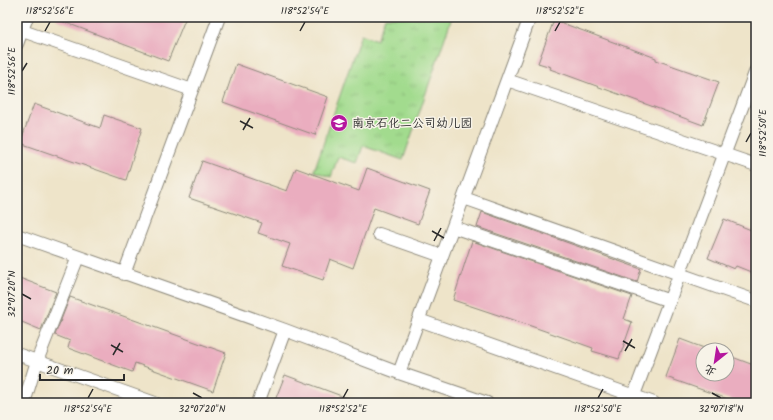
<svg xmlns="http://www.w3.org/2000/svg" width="773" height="420" font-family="Kalam,'LXGW WenKai TC',sans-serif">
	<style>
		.grass { fill: url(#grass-tufts); stroke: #66835c }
		.building { fill: #eaadbf }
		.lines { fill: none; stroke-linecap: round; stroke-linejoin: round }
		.lane-casing { stroke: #8c887a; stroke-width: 14 }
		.lane { stroke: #fff; stroke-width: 12 }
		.ticks { fill: none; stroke: #2b2b2b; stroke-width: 1.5 }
		.labels { text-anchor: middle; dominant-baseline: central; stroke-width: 3; stroke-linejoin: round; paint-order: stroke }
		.poi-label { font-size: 12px; fill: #2b2b2b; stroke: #f7f3e8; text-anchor: start }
		.neatline { fill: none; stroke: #2b2b2b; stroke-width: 1.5 }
		.ticks-label { font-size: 10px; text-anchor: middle; fill: #2b2b2b }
	</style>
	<defs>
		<pattern id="grass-tufts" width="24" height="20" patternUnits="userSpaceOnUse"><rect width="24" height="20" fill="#a2db8e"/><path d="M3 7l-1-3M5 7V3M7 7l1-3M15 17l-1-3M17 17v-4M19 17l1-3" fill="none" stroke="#8cbc7b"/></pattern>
	</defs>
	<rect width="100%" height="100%" fill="#f7f3e8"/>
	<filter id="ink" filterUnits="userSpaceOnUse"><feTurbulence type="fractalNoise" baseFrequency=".025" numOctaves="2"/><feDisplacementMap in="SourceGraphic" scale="8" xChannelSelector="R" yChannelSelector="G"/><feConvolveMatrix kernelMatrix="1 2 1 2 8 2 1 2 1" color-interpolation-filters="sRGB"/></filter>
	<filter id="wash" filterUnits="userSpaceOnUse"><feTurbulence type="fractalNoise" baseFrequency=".012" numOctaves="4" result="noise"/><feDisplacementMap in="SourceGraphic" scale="16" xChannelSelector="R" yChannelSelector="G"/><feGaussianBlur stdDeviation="0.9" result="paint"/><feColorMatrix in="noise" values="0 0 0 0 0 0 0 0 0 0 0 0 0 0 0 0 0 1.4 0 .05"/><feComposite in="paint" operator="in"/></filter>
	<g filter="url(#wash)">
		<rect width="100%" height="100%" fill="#eee4c9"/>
		<!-- grass -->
		<path class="grass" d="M385,17H452L403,160L363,146L357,163L338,157L331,177L314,171L361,34L377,40Z"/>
		<g id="blocks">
			<!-- building -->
			<path class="building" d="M57,17H186L168,61L56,19Z
				M554,20L656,58V60L719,82L703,125L550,69L551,67L538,63Z
				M236,64L328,97L315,135L223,102Z
				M34,104L100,128L104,115L142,128L126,180L20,143Z
				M202,161L287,191L296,168L359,191L367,168L430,191L418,224L374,208L353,268L330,259L323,280L282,266L290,244L258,233L262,223L189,198Z
				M482,212L641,269L637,282L477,227Z
				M724,219L756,232V274L736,266L734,269L708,258Z
				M472,241L632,296L624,319L632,322L619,359L592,351L593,348L528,325L453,300Z
				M17,277L56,292L41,330L17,320Z
				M70,297L226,353L213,391L135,363L132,372L68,348L70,341L55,335Z
				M680,339L704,348V347L713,350H703V374H727V355L756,366V403H739L666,377Z
				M285,375L355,401L354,403H274Z"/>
		</g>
	</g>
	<g filter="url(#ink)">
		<use href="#blocks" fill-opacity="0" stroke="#8c887a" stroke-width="1"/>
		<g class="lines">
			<!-- lane casing -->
			<g class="lane-casing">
				<path id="lane" d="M17,29L192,90
					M17,44L27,17
					M507,80L756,165
					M464,198L756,301
					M453,227L670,301
					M379,234L442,256
					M17,235L285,330L399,373L487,403
					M124,274L219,17
					M419,320L654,403
					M17,354L155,403
					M399,373L530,17
					M24,403L37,361L78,257
					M258,403L285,330
					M631,403L756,70"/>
			</g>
			<!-- lane -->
			<use href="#lane" class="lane"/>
		</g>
	</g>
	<!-- ticks -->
	<path class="ticks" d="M45,31L50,22M300,31L305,22M555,31L560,22M22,71L27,63M240,121L253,128M243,130L250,118M746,142L751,133M432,231L444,238M434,241L441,228M22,294L31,299M623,341L635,348M111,345L123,352M625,351L632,339M113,355L120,343M193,393L202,398M712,393L721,398M88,398L93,389M343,398L348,389M598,398L603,389"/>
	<!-- icons -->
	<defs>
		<g id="school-disc" transform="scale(0.9)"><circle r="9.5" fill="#b5179e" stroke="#f7f3e8"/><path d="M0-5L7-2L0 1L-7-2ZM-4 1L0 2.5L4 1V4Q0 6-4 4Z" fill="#fff"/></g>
	</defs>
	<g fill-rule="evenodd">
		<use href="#school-disc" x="339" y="123"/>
	</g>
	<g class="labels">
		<!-- poi labels -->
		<g class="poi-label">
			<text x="352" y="123">南京石化二公司幼儿园</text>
		</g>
	</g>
	<!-- margin -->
	<rect width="773" height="420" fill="none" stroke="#f7f3e8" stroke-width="44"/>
	<!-- north arrow -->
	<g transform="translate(715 362) rotate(210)"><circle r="19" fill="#f7f3e8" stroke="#a5a39c"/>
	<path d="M0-3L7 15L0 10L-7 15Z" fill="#b5179e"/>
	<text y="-6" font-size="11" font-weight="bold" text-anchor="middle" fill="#2b2b2b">北</text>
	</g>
	<!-- scale -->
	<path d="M40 374v6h84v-6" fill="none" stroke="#2b2b2b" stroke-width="2"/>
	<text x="46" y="374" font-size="12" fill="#2b2b2b" stroke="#f7f3e8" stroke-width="3" paint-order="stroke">20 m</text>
	<rect x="22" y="22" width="729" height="376" class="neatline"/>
	<g class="ticks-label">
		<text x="50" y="14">118°52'56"E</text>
		<text x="305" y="14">118°52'54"E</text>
		<text x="560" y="14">118°52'52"E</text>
		<text transform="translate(11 71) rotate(-90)" y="4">118°52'56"E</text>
		<text transform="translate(762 133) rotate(-90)" y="4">118°52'50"E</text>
		<text transform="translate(11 294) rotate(-90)" y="4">32°07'20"N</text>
		<text x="88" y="412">118°52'54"E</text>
		<text x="202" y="412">32°07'20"N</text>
		<text x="343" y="412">118°52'52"E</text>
		<text x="598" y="412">118°52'50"E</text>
		<text x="721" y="412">32°07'18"N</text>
	</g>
</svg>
